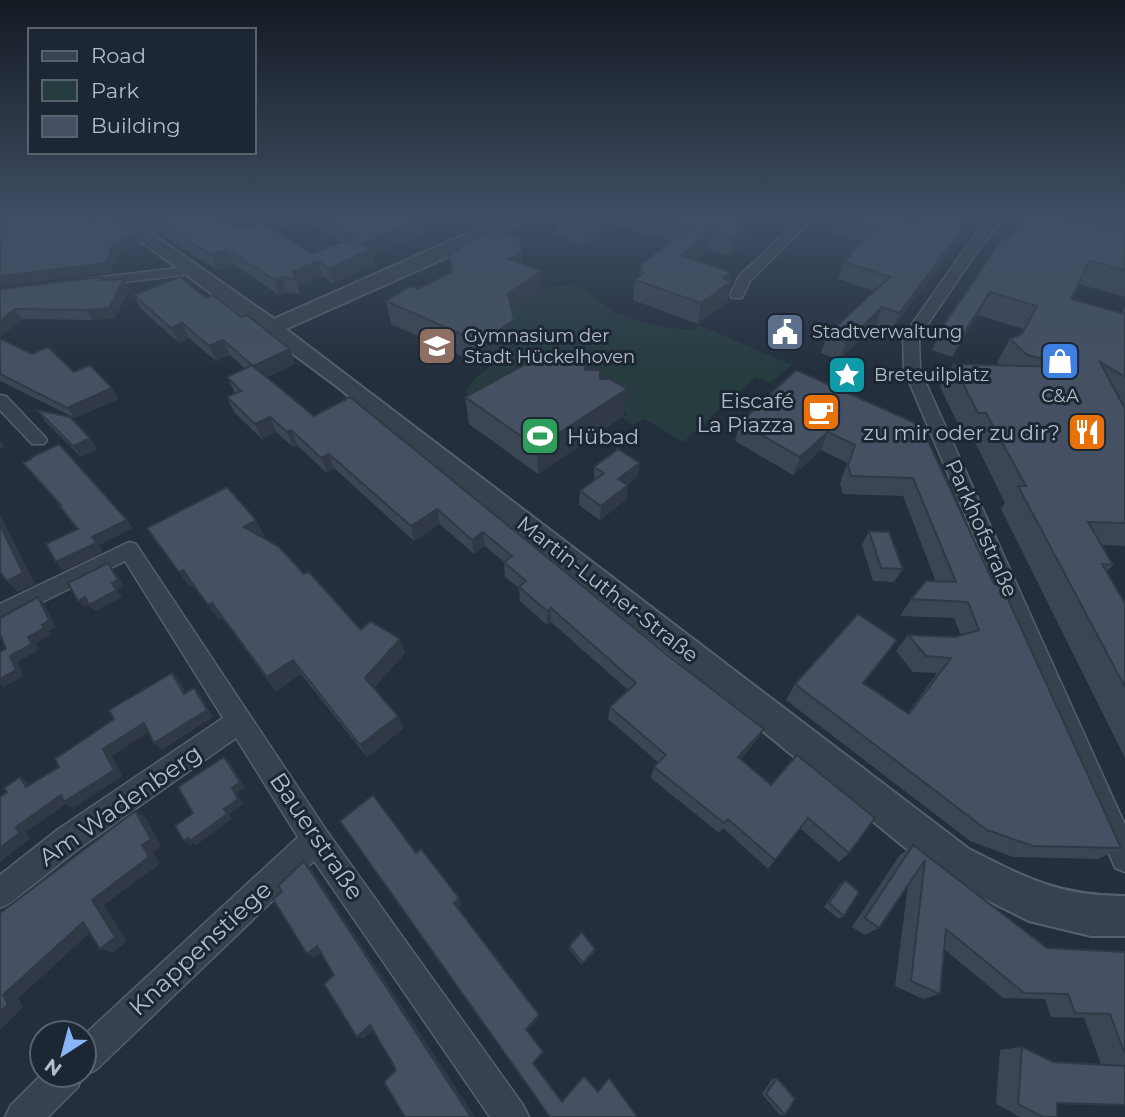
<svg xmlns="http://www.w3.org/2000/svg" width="1125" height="1117" font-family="Montserrat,sans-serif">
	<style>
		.green { fill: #263c3f }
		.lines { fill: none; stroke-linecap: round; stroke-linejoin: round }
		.minor-casing { stroke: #565f6c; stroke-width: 3 }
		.tertiary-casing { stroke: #565f6c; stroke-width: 4 }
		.minor { fill: #38414e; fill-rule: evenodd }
		.tertiary { fill: #38414e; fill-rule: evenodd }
		.wall { fill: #3b4654 }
		.shaded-wall { fill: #303945 }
		.building { fill: #455162; stroke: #303945; stroke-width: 2 }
		.labels { text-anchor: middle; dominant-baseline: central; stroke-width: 6; stroke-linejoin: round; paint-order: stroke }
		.far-poi-label { font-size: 18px; fill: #b4bcc9; stroke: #1d2633; text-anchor: start }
		.poi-label { font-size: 21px; fill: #b4bcc9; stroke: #1d2633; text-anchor: end }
		.street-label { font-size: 21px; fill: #b4bcc9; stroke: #1d2633 }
		.near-street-label { font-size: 24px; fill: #b4bcc9; stroke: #1d2633 }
	</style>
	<rect width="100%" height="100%" fill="#242f3e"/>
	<!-- green -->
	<path class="green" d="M571,285C589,288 594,299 608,308C627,321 669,329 692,330L699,325L792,365L770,383L756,377L683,442L644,419L633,425L623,418L627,414L564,374L474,399L465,391L476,378L521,340L508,333L512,314L543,293L533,288Z"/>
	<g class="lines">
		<!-- minor casing -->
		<g class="minor-casing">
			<path id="minor" d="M489,213H506L519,221L517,224H509Z
				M806,213H819L750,281L742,298H732L730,295L739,276Z
				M995,213H1008L981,246L919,337L920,370L1125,825V872L1115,868L904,370L903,337L971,240Z
				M194,266L201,270L199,273L85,287L78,283L85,279Z
				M0,395L6,396L44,436L47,440L44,444H32L0,410Z
				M129,542L136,544L326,830L523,1105L529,1117H490L314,861L96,1070L84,1075V1035L298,837L236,738L77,850L10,903L0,908V875L57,830L223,718L125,561L0,623V604Z
				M42,1074L83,1075L78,1087L48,1117H5L11,1105Z"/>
		</g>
		<!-- tertiary casing -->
		<g class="tertiary-casing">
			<path id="tertiary" d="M103,213H122L274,319L513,213H532L519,225L286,329L969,849C1026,878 1059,896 1125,896V936H1091L1029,921L941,877L670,655L595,598L339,388Z"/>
		</g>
		<!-- minor -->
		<use href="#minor" class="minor"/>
		<!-- tertiary -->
		<use href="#tertiary" class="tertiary"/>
	</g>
	<!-- wall -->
	<path class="wall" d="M129,213H212L241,230L312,254L341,243L311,224L294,232L260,213H464V217L372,256L374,264L334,284L323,276L298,287L300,295L287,292L279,295L233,264L218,270L163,236L160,237Z
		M563,213H728L735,216V213H774L748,236L747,242L730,257L708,250L696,260L730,272L727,302L698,324L633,300L635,280L639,276L640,265L670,242L615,224L584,246L557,236V217Z
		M918,213H977L892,330L875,325L839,360L821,353L827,335L875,291L838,279L844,262L861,242L831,233L837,217H915Z
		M1024,213H1125V297L1078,284L1071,299L1122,313L1125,306V546L1102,545L1113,565L1107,571L1125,603V758L1001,509L1005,503L972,436H964L940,387L953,364L1000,365L997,362L1010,339L1020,335L1023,329L978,315L952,357L932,350L943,326L1009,239L1024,218L1022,217Z
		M523,264L542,293L512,314L515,343L483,366L391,324L386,301L418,289L452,272Z
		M104,280L129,289L115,318L93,320L22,319L0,337V289Z
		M134,295L206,298L241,317L290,349L295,364L267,377L314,416L666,654L764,729L757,740L741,759L849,853L839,862L800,828L768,869L723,828L719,833L651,778L654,767L659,763L608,719L610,707L628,690L551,622L547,625L520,601L519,588L505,577L504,562L485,546L474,554L440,524L414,541L334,468L327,473L297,445L293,447L276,432L262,439L234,412L227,397L235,393L227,377L245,369L230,355L216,361L189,338L179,343L141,309Z
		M0,339L112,388L118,399L75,418L0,381Z
		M569,361L600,379L624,416L538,474L469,424L465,397Z
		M37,410L97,449L81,457L45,421Z
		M913,422L994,584L1121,848L1098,859L1013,857L970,841L786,700L795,684L897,640L864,683L908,713L937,673L913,672L896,651L908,635L955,637L961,635L954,618L900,616L911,599L936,582L903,496L843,494L840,483L847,463L821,450L793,475L735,441L740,423Z
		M594,467L638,477L627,485V499L600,520L579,505L580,491L594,481Z
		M256,520L264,536L262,537L304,574L361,630L405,653L374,688L398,716L403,729L367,757L301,674L276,691L222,618L219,620L194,586L190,587L147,528Z
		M869,531L903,569L894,582L873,581L862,545Z
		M913,845L1047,948L1125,952V1106L1057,1104V1117H1020L996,1104L1000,1050L1022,1047L1053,1062L1101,1064L1084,1018L1051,1017L1045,999L1003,998L944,949L940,994L923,999L895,986L908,885L879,928L865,935L852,927L899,856Z
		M845,880L844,916L839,919L824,907L840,884Z
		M569,946L595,949V952L582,965L569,949Z
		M777,1078L785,1115H780L762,1094L772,1079Z"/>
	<!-- shaded-wall -->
	<path class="shaded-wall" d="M298,213H307L311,224L294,232L289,217Z
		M437,213H464V217L372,256L374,264L334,284L329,269L362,244Z
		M604,213H616L615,224L584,246V226Z
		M756,213H774L748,236L747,242L730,257L734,237L746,221Z
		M974,213H977L976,217L892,330L899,313Z
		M156,221L163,236L160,237L154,222Z
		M712,230L708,250L678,275L681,255Z
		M136,234L141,244L118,253L111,273L0,286V276L113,243Z
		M227,249L233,264L218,270L212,255Z
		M522,251L523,273L509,259Z
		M318,261L323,276L298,287L300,295L293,272Z
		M541,271L542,293L509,316L508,294Z
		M730,272L728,284L731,282L727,302L698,324L701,303Z
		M282,277L287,292L279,295L274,280Z
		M124,279L129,289L115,318L93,320L87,310Z
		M990,292L978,315L952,357L964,333Z
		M882,307L875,325L839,360L846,343Z
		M15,309L22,319L0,337V321Z
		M514,320L515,343L483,366L481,343Z
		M182,323L189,338L179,343L171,328Z
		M223,340L230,355L216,361L209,346Z
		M290,349L295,364L259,381L253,366Z
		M112,388L118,399L75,418L67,408Z
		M627,389L624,416L538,474L537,447Z
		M270,417L276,432L262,439L255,424Z
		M291,430L297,445L293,447L287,432Z
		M828,432L821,450L793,475L800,457Z
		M90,438L97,449L81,457L73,446Z
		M0,440L5,446L0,449Z
		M329,454L334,468L327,473L321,458Z
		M640,463L638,477L617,493L618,479Z
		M628,485L627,499L600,520L601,506Z
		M437,509L440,524L414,541L411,526Z
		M0,514L35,584L18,592L7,581L0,525Z
		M127,520L133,528L99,545L103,552L63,571L56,562L92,537Z
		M256,520L264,536L253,542L244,527Z
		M483,532L485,546L474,554L472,540Z
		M108,563L114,570L124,586L117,590L122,597L95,611L89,605L84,607L78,601L112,583Z
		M183,570L194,586L190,587L179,572Z
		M38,597L44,604L56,627L49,631L51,635L36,643L39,650L17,662L24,676L4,687L0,684V679L10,656L28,637L42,625Z
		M212,603L222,618L219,620L208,605Z
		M551,608V622L547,625V611Z
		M400,639L405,653L371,691L365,678Z
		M293,660L301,674L276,691L267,677Z
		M172,673L179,680L190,701L184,694Z
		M194,688L200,695L213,717L162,750L154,743Z
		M398,716L403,729L367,757L360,745Z
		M144,723L151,730L112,756L122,776L73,808L66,804L26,832L30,839L0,862V848L16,827L103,749Z
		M764,729L757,740L733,768L738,757Z
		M224,757L230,762L245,787L237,793L243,804L229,814L232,819L196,845L193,843L190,845L184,841L224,809L232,788Z
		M20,777L30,784L36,794L26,787Z
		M135,811L146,818L161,846L153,852L160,864L104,905L127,941L113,953L100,949L92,900L142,845Z
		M304,861L311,868L475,1117H471Z
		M459,898L462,904L457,908L454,903Z
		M83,922L96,927L19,998L23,1007L0,1030V1012L3,995Z
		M317,946L324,951L314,958L307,954Z
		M595,949V952L582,965L583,963Z
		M539,1015V1018L527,1031L526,1029Z
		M370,1025L376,1028L363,1039L357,1037Z"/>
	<!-- building -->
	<path class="building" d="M0,213H73L74,215L78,213H88L92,216L101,213H107L136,234L113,243L106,263L0,276Z
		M141,213H212L241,230L262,222L312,254L353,238L312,213H437L362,244L356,240L371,249L329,269L318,261L293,272L295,280L282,277L274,280L227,249L212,255L156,221L154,222Z
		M282,213H298L289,217Z
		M563,213H604L584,226L557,217Z
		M642,213H728L741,217V213H756L746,221L751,223L734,237L712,230L681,255L730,272L723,278L731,282L701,303L635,280L644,273L640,265L689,228Z
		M840,213H902L915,217L918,213H974L899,313L882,307L846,343L827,335L890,277L844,262L873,227L837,217Z
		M1027,213H1053L1125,230V270L1089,261L1071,299L1125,314V377L1100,362L1125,409V523L1088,522L1113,565L1102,564L1125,603V687L1018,486H1026L986,413H978L953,364L1068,367L1026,354L1010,339L1022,334L1037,306L990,292L964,333L943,326L1003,238L1009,239Z
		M1105,213H1125V218Z
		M502,231L519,237L522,251L509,259L541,271L508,294L514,320L481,343L386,301L411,286L418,289L452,272L449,255L485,233L493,236Z
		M102,277L101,280L124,279L109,308L87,310L15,309L0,321V289Z
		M180,277L206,298L213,295L241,317L247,315L290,349L253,366L314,416L350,397L666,654L764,729L738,757L771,785L797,755L875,818L849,853L808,818L775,860L728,819L724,823L654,767L666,755L610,707L636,683L551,608L547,611L519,587L526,581L504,562L512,556L483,532L472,540L437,509L411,526L329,454L321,458L291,430L287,432L270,417L255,424L227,397L241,391L227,377L252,365L223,340L209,346L182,323L171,328L134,295Z
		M0,339L32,354L48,347L74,372L90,365L112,388L67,408L0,374Z
		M557,347L570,355L569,361H585V370H600V379H610L627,389L537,447L465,397Z
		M796,370L913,422L923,430L994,584H1001L1121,848L1033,846L987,830L795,684L858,614L897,640L863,683L909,714L951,658L926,656L908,635L955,637L979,630L968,602L911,599L926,581L956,582L913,478L851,476L848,465L855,445L828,432L800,457L740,423Z
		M37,410L70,417L90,438L73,446Z
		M59,444L127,520L92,537L96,543L56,562L46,544L78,529L57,503L62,506L23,463L31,459L30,458Z
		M618,449L640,463L618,479L628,485L601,506L580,491L604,473L594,467Z
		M227,487L256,520L244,527L279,547L304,574L309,572L361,630L370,621L400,639L365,678L398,716L360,745L293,660L267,677L212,603L208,605L183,570L179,572L147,528Z
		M0,525L23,573L7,581L0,572Z
		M869,531L889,532L903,569L881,568Z
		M108,563L118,580L112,583L116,590L89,605L85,597L78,601L68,583Z
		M38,597L49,620L42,625L44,628L28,637L32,644L10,656L16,670L0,679V652L6,649L0,634V618Z
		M172,673L184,694L194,688L207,710L154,743L144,723L103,749L114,770L64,802L61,795L16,827L19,833L0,848V797L7,792L4,788L20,777L26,787L59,767L55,759L114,719L109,710Z
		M224,757L240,782L232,788L238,799L224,809L227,814L190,841L188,838L184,841L175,826L193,813L178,787Z
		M373,795L416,853L421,849L459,898L454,903L539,1015L526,1029L543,1052L533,1063L562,1102L584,1076L598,1092L609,1078L636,1115L635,1117H550L340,821Z
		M135,811L151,839L142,845L149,857L92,900L115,937L100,949L83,922L3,995L8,1004L0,1012V913Z
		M913,845L1047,948L1125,952V1054L1110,1014L1075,1013L1068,994L1024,993L946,929L940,994L911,981L925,860L879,928L865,918Z
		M304,861L471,1117H405L384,1082L396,1070L392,1062L370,1025L357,1037L324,984L334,975L317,946L307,954L273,899L282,892L278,886Z
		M845,880L859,892L844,916L829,903Z
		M582,932L595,949L583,963L569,946Z
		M1022,1047L1053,1062L1125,1066V1105L1057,1103V1117H1043L1018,1104Z
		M777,1078L795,1099L785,1115L766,1094Z"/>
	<!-- sky -->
	<linearGradient id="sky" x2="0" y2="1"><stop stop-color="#141a22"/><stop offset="0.58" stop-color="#3f4d63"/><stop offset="1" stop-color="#3f4d63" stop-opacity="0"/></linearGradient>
	<rect width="1125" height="370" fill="url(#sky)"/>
	<!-- icons -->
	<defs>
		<g id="civic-square" transform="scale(2.0125)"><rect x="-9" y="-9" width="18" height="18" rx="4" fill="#5c6f8a" stroke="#1d2633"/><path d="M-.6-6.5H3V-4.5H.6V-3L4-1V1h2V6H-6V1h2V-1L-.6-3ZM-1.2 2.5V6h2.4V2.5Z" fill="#fff"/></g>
		<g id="school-square" transform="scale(2.0125)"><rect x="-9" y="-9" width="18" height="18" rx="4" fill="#8d6e63" stroke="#1d2633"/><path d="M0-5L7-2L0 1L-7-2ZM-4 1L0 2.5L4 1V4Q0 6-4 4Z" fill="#fff"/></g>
		<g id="shop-square" transform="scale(2.0125)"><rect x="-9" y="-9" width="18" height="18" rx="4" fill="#3f7fe0" stroke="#1d2633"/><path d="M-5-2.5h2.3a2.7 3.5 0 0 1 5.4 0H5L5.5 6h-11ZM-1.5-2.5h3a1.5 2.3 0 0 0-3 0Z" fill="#fff"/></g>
		<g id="sight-square" transform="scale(2.0125)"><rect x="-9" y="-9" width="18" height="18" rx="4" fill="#0f9aa8" stroke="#1d2633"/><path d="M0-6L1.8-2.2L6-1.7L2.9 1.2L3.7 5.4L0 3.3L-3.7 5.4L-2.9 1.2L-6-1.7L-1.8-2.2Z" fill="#fff"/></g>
		<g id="cafe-square" transform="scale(2.0125)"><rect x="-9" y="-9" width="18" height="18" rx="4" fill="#e8710a" stroke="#1d2633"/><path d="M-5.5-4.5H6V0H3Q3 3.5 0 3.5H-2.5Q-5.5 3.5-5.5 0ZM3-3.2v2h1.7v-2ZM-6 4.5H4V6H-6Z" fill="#fff"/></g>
		<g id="restaurant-square" transform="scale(2.0125)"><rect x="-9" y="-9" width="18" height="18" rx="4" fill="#e8710a" stroke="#1d2633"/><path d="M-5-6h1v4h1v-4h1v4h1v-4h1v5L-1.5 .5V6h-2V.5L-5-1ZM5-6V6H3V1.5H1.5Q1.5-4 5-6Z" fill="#fff"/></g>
		<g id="stadium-square" transform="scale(2.0125)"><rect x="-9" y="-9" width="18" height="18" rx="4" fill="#2e9e5b" stroke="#1d2633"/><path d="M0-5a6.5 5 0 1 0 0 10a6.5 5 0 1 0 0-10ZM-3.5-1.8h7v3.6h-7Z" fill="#fff"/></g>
	</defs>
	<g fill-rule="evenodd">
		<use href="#civic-square" x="785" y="332"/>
		<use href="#school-square" x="437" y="346"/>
		<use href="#shop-square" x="1060" y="361"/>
		<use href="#sight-square" x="847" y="375"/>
		<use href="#cafe-square" x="821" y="412"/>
		<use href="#restaurant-square" x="1087" y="432"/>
		<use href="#stadium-square" x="540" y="436"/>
	</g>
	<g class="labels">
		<!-- far-poi labels -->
		<g class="far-poi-label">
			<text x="812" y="332">Stadtverwaltung</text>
			<text x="464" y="336">Gymnasium der<tspan x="464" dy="21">Stadt Hückelhoven</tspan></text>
			<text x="874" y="375">Breteuilplatz</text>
			<text x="1060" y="396" text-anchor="middle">C&amp;A</text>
		</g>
		<!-- poi labels -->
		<g class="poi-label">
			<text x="794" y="400">Eiscafé<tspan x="794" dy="24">La Piazza</tspan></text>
			<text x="1060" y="432">zu mir oder zu dir?</text>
			<text x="567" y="436" text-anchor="start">Hübad</text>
		</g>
		<!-- street labels -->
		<g class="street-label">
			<text transform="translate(982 528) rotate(66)">Parkhofstraße</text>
			<text transform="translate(608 589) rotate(38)">Martin-Luther-Straße</text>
		</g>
		<!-- near-street labels -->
		<g class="near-street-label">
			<text transform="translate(120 805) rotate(-35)">Am Wadenberg</text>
			<text transform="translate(317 836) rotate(56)">Bauerstraße</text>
			<text transform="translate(200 948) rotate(-43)">Knappenstiege</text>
		</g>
	</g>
	<!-- legend -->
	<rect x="28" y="28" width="228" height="126" fill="#1d2633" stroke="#59626f" stroke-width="2"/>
	<rect x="42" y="51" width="35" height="10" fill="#38414e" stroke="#59626f" stroke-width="2"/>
	<text x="91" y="63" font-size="21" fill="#b4bcc9">Road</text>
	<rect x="42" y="80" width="35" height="21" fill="#263c3f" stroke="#59626f" stroke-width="2"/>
	<text x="91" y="98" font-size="21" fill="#b4bcc9">Park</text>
	<rect x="42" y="116" width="35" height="21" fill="#455162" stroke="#59626f" stroke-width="2"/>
	<text x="91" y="133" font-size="21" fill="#b4bcc9">Building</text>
	<!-- north arrow -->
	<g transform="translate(63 1054) rotate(216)"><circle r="33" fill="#1d2633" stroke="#59626f" stroke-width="2"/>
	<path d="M0-5L12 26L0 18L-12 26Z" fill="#8ab4f8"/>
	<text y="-10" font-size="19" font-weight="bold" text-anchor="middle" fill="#b4bcc9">N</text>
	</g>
</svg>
